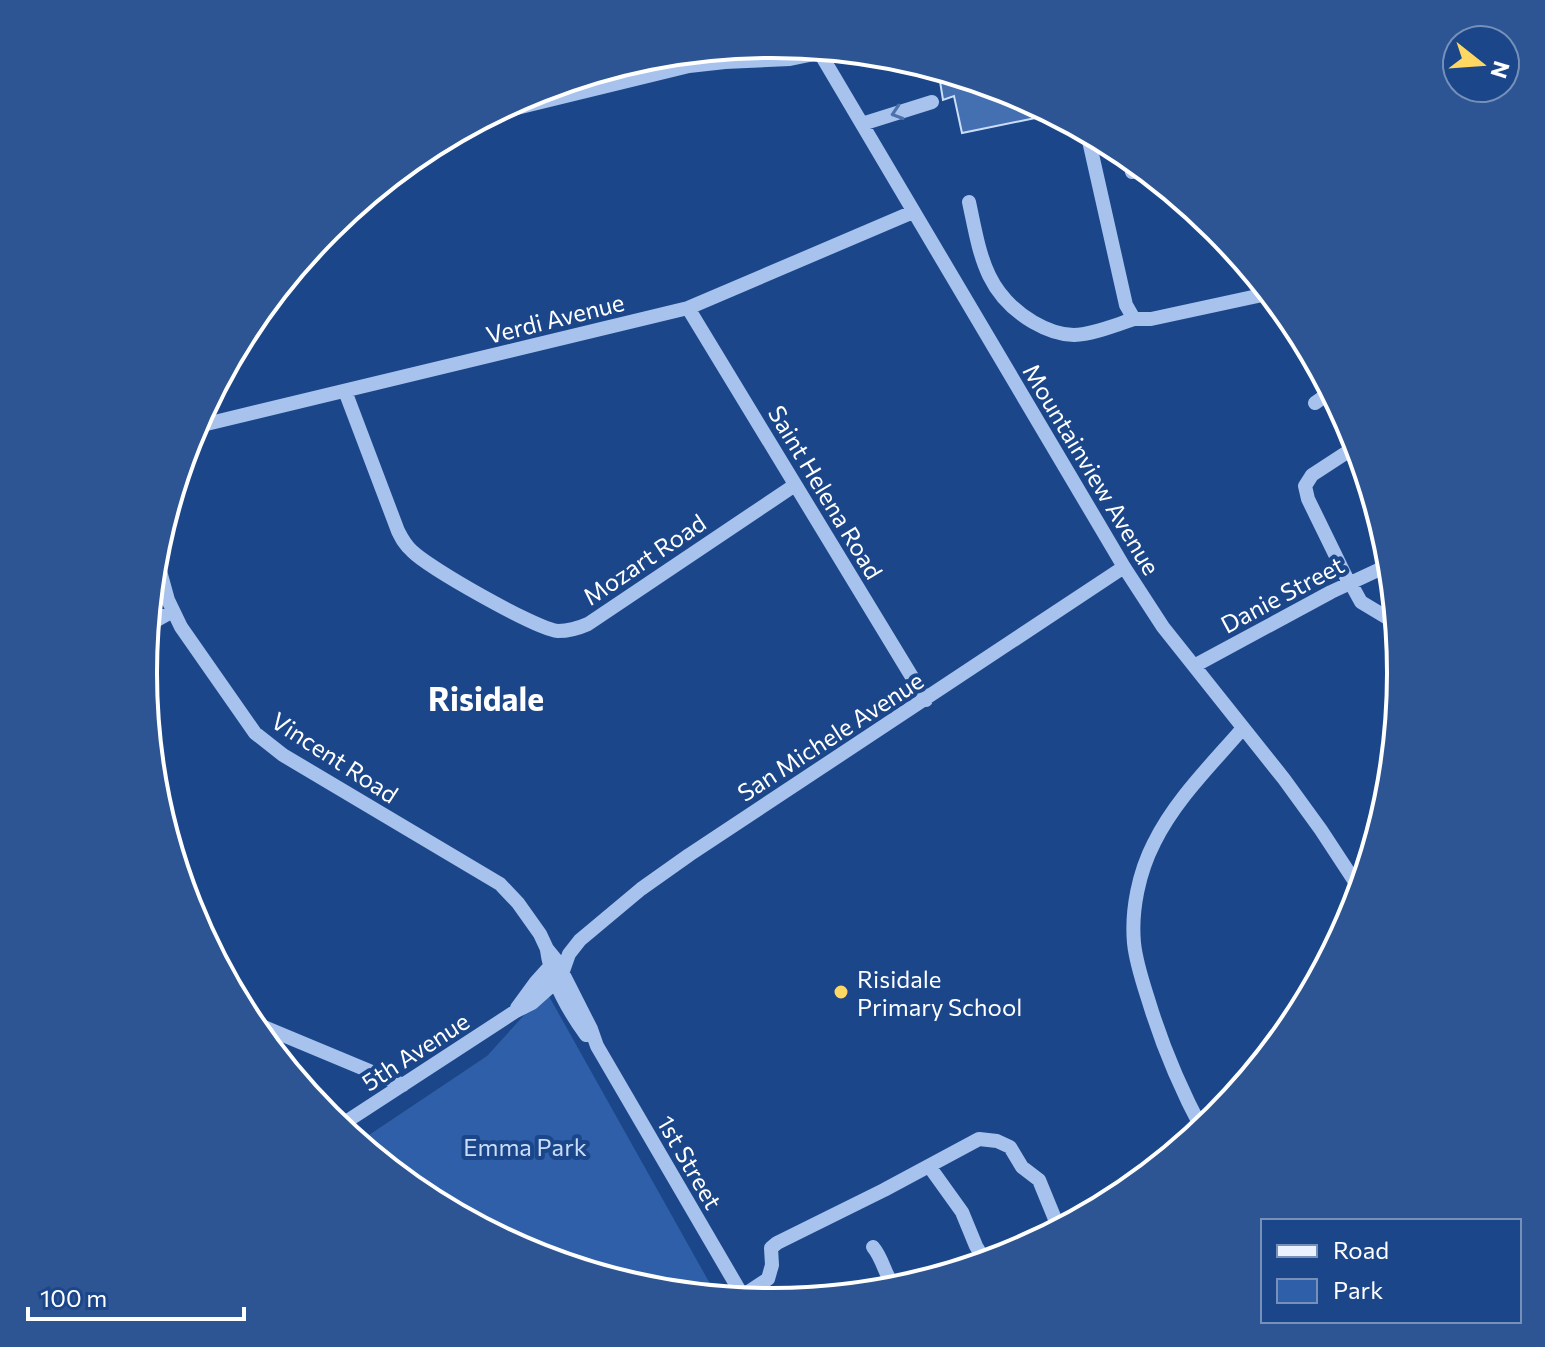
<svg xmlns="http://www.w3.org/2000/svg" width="1545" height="1347" font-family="Commissioner,sans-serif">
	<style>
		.green { fill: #2e5fa8 }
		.building { fill: #4470b2; stroke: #cbdef9; stroke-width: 2 }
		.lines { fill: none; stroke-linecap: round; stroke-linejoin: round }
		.minor { stroke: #a6c2ed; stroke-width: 14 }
		.major { stroke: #ebf2ff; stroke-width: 20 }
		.oneway { stroke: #4c71ad }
		.poi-dot { fill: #fed863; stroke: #1b468a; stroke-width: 3 }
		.labels { text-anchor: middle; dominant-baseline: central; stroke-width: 8; stroke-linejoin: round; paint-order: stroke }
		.street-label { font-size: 24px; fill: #fff; stroke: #1b468a }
		.poi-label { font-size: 24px; fill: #fff; stroke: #1b468a; text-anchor: start }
		.park-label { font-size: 24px; fill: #cbdef9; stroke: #1b468a }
		.district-label { font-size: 32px; font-weight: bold; fill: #fff; stroke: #1b468a }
		.rim { fill: none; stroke: #fff; stroke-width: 4 }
	</style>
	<rect width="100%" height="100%" fill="#1b468a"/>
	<!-- green -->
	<path class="green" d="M546,991L718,1298L649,1291L531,1255L422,1197L357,1143L487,1056Z"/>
	<!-- building -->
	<path class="building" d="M938,69L1014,92L1055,114L962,133L954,96L943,100Z"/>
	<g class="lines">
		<!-- minor -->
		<path class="minor" d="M817,48L1124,567L1163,627L1284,779L1321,830L1361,891
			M488,115L689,66L725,62L790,59L819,53
			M862,124L932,102
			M1087,132L1126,305L1134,319H1151L1271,293
			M1132,172L1146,169
			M969,202C980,253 984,293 1033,322C1045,329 1060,335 1074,335C1094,334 1115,325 1134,319
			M688,308L926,700
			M345,391L398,531C402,539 405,545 412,551C429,568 536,629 558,631C569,631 579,628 588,624L795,485
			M1315,403L1332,391
			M194,427L688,308L913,212
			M155,553L168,600L181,627L255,733L283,755L500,884L518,903L540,934L547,949L556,960L591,1029L597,1046L745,1300
			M1350,582L1361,602L1391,620
			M1349,583L1308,499L1305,486L1312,475L1358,445
			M148,625L173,611
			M1194,666L1331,592L1391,564
			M547,950C551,980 568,1010 586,1035
			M517,1008L536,982L554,962
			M247,1020L403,1085
			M338,1127L516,1011L532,1003L551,986L563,971L569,954L580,940L641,889L689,855L1124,567
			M1203,1131C1180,1088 1163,1048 1149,1002C1143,983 1136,963 1134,943C1131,910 1139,872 1154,843C1175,800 1212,764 1243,728
			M929,1166L962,1212L976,1246L986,1263
			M873,1247C884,1260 885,1278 897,1290
			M742,1296L768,1279L772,1265L771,1248L777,1243L884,1190L979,1139L997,1141L1010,1147L1022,1167L1039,1180L1055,1219L1061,1229"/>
		<!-- major -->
		<path class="major" d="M624,64L661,55"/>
	</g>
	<!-- one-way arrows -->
	<defs><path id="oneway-chevron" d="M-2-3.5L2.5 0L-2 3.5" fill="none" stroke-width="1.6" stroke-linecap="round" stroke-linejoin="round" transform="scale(2)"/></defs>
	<use class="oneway" href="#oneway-chevron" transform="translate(897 113) rotate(162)"/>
	<!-- markers -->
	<circle class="poi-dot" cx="841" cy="992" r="8"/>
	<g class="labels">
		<!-- street labels -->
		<g class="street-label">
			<text transform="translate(555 318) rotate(-14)">Verdi Avenue</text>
			<text transform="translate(1092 469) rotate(59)">Mountainview Avenue</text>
			<text transform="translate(826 492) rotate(59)">Saint Helena Road</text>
			<text transform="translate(644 559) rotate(-34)">Mozart Road</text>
			<text transform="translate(1282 594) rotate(-28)">Danie Street</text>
			<text transform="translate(830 736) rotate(-33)">San Michele Avenue</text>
			<text transform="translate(335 757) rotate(33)">Vincent Road</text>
			<text transform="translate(415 1051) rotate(-33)">5th Avenue</text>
			<text transform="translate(690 1162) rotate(60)">1st Street</text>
		</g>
		<!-- poi labels -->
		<g class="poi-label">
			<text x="857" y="978">Risidale<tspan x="857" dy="28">Primary School</tspan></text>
		</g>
		<!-- park labels -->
		<g class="park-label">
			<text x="525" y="1146">Emma Park</text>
		</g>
		<!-- district labels -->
		<g class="district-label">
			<text x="486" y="698">Risidale</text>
		</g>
	</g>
	<!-- crop -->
	<path d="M0 0H1545V1347H0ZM157 673a615 615 0 1 1 1230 0a615 615 0 1 1-1230 0Z" fill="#2d5593" fill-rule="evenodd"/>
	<path class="rim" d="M157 673a615 615 0 1 1 1230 0a615 615 0 1 1-1230 0Z"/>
	<!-- legend -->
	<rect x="1261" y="1219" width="260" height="104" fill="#1b468a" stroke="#7690b9" stroke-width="2"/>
	<rect x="1277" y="1245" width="40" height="12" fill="#ebf2ff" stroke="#7690b9" stroke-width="2"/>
	<text x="1333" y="1259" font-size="24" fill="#ffffff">Road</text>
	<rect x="1277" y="1279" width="40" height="24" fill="#2e5fa8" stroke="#7690b9" stroke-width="2"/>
	<text x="1333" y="1299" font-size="24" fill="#ffffff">Park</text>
	<!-- north arrow -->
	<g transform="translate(1481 64) rotate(107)"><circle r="38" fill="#1b468a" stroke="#7690b9" stroke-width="2"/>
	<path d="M0-6L14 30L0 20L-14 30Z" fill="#fed863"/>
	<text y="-12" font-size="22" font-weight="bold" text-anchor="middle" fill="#ffffff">N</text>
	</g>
	<!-- scale -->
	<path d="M28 1307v12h216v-12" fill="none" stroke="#ffffff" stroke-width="4"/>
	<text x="40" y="1307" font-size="24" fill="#ffffff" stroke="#1b468a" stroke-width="6" paint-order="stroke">100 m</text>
</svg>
